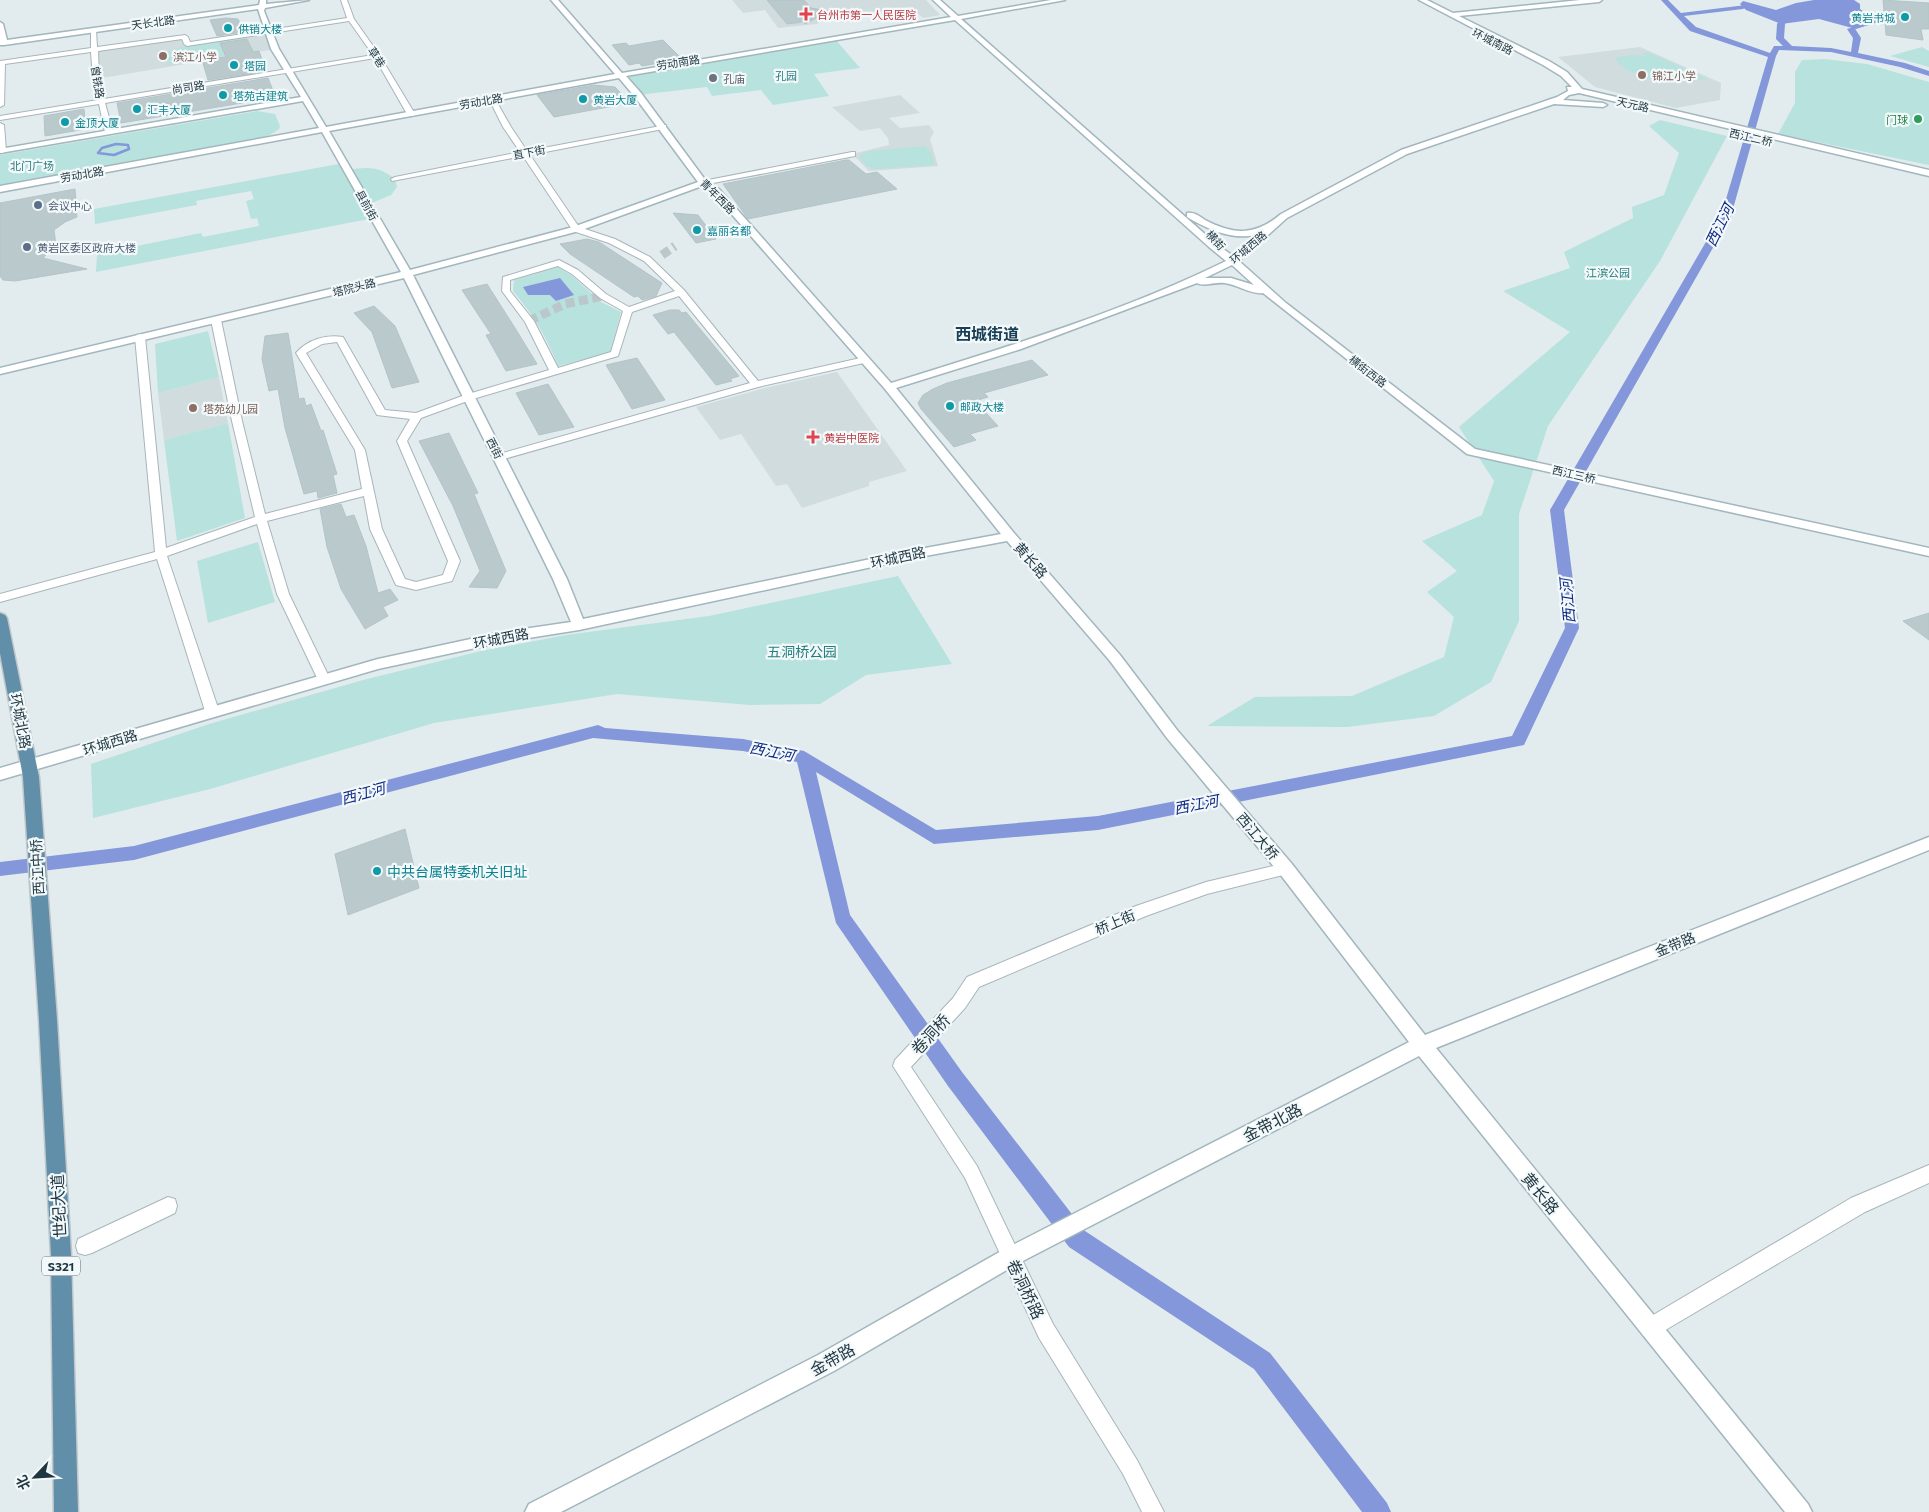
<svg xmlns="http://www.w3.org/2000/svg" width="1929" height="1512" font-family="Commissioner,'Noto Sans SC',sans-serif">
	<style>
		.built { fill: #d0dcde }
		.green { fill: #b8e2dd }
		.water { fill: #8397da }
		.lines { fill: none; stroke-linecap: round; stroke-linejoin: round }
		.stream { stroke: #8397da; stroke-width: 2.5 }
		.canal { fill: #8397da; fill-rule: evenodd }
		.building { fill: #bac9cc; stroke: #b3c4c9 }
		.street-tunnel { stroke: #bbc8cb; stroke-width: 9; stroke-dasharray: 9 4.5; stroke-linecap: butt }
		.street-casing { stroke: #a8b5ba; stroke-width: 2 }
		.secondary-casing { stroke: #a2b6be; stroke-width: 3 }
		.primary-casing { stroke: #c0c7ca; stroke-width: 3 }
		.street { fill: #fff; fill-rule: evenodd }
		.secondary { fill: #fff; fill-rule: evenodd }
		.primary { fill: #618fa9; fill-rule: evenodd }
		.health-dot { fill: #e0444e; stroke: #f3f9fa; stroke-width: 2 }
		.culture-dot { fill: #0f9aa8; stroke: #f3f9fa; stroke-width: 2 }
		.education-dot { fill: #8d6e63; stroke: #f3f9fa; stroke-width: 2 }
		.worship-dot { fill: #6b7280; stroke: #f3f9fa; stroke-width: 2 }
		.leisure-dot { fill: #2e9e5b; stroke: #f3f9fa; stroke-width: 2 }
		.service-dot { fill: #5c6f8a; stroke: #f3f9fa; stroke-width: 2 }
		.labels { text-anchor: middle; dominant-baseline: central; stroke-width: 4.5; stroke-linejoin: round; paint-order: stroke }
		.far-health-label { font-size: 11px; fill: #be3a42; stroke: #f3f9fa; text-anchor: start }
		.far-culture-label { font-size: 11px; fill: #0d838f; stroke: #f3f9fa; text-anchor: start }
		.far-street-label { font-size: 11px; fill: #1f3641; stroke: #f3f9fa }
		.far-education-label { font-size: 11px; fill: #785e54; stroke: #f3f9fa; text-anchor: start }
		.far-park-label { font-size: 11px; fill: #247e7e; stroke: #f3f9fa }
		.far-worship-label { font-size: 11px; fill: #5b616d; stroke: #f3f9fa; text-anchor: start }
		.far-leisure-label { font-size: 11px; fill: #27864d; stroke: #f3f9fa; text-anchor: end }
		.far-service-label { font-size: 11px; fill: #4e5e75; stroke: #f3f9fa; text-anchor: start }
		.shield { fill: #f3f9fa; stroke: #5f7078; stroke-width: 1 }
		.shield-label { font-size: 12px; font-weight: bold; fill: #1f3641 }
		.street-label { font-size: 14px; fill: #1f3641; stroke: #f3f9fa }
		.park-label { font-size: 14px; fill: #247e7e; stroke: #f3f9fa }
		.culture-label { font-size: 14px; fill: #0d838f; stroke: #f3f9fa; text-anchor: start }
		.water-label { font-size: 15px; font-style: italic; fill: #122b85; stroke: #f3f9fa }
		.far-district-label { font-size: 16px; font-weight: bold; fill: #194056; stroke: #f3f9fa }
		.near-street-label { font-size: 16px; fill: #1f3641; stroke: #f3f9fa }
	</style>
	<rect width="100%" height="100%" fill="#e2ecee"/>
	<!-- built -->
	<path class="built" d="M732,0H926L940,15L923,18L910,7L859,15L850,13L825,18L817,24L778,28L765,10L743,13Z
		M269,31L275,49L96,79L94,50L185,37L187,44Z
		M1640,47L1721,83L1720,100L1676,108L1595,87L1558,57Z
		M900,95L920,113L889,118L900,128L929,125L934,132L930,139L938,166L869,171L852,154L889,145L888,138L880,128L860,131L832,107Z
		M837,372L907,471L869,482V486L802,508L787,484L776,486L741,434L720,440L696,407L765,388Z
		M219,377L228,423L164,440L158,393Z"/>
	<!-- green -->
	<path class="green" d="M243,38L249,43L250,47L247,49L253,48L255,50L168,65L167,62L173,61L163,58C168,44 228,39 243,38Z
		M835,39L860,68L814,74L829,96L773,105L761,90L712,96L707,87L638,95L621,75Z
		M1922,47L1929,51V67L1890,56Z
		M1648,52L1707,79L1700,80L1689,76V79C1673,89 1622,75 1615,58L1630,55L1647,56L1642,53Z
		M1825,59L1867,64L1929,82V165L1778,134L1795,103V72L1802,60Z
		M257,111L275,114L280,126L279,129L270,135L256,139L0,186V155Z
		M1660,120L1727,136L1660,261L1548,426L1519,514V621L1491,682L1434,716L1347,727L1207,726L1255,697L1352,696L1444,657L1454,617L1427,592L1457,571L1422,541L1482,515L1494,481L1459,427L1570,332L1503,291L1570,268L1564,252L1633,218L1632,207L1664,195L1679,153L1649,126Z
		M925,146L931,152L935,165L874,169L867,166L860,158L861,155L869,151Z
		M344,163L347,170C368,167 378,166 395,179L397,187L391,195L367,205L374,218L96,272L97,254L201,233L203,237L259,226L257,218L251,219L246,201L254,199L251,191L196,201L197,205L95,224L94,209Z
		M558,267L571,275L601,302L621,312L610,353L558,366C546,336 534,316 513,291L514,280Z
		M208,331L219,377L158,393L155,344Z
		M228,423L245,518L177,541L164,440Z
		M258,542L275,602L208,623L197,561Z
		M898,576L952,664L866,675L820,704L750,705L617,694L434,723L210,789L93,818L91,764L209,724L363,680L481,651L566,635L709,616Z"/>
	<!-- water -->
	<path class="water" d="M1814,0H1854L1860,4V9L1878,22L1856,29L1819,19L1781,24L1746,10L1740,4L1743,1L1776,10L1796,3Z
		M560,278L574,295L556,301L550,295H528L523,287Z"/>
	<g class="lines">
		<!-- stream -->
		<path class="stream" d="M116,144L128,145L129,149L114,155L98,153L102,148Z"/>
		<!-- canal -->
		<path class="canal" d="M1661,0H1668L1681,13L1746,5L1747,7L1743,9L1684,16L1696,27L1770,53L1774,46H1783L1776,39L1777,24L1782,16L1789,18L1785,24L1784,38L1792,46L1831,48L1851,52L1853,38L1847,29L1854,27L1861,38L1858,53L1905,63L1929,71V76L1900,67L1831,52L1779,50L1776,56L1731,216L1564,510L1579,628L1524,745L1098,830L934,844L816,772L850,915L962,1072L1085,1231L1270,1353L1387,1503L1391,1512H1362L1254,1369L1069,1247L948,1086L836,923L797,762L743,751L593,738L134,860L0,876V862L134,846L598,725L605,728L743,739L804,751L936,830L1098,816L1512,736L1565,628L1550,510L1721,216L1768,57L1690,31Z"/>
	</g>
	<!-- building -->
	<path class="building" d="M767,0H804L811,8L829,11L805,24L803,22L787,24Z
		M1883,0L1929,3V29H1921L1923,40L1886,35Z
		M226,18L238,19L244,32L217,36L210,20Z
		M247,39L253,52L259,51L266,71L208,80L202,60L226,57L220,43Z
		M663,40L682,59L642,66L639,63L629,65L612,45L626,43L629,46Z
		M268,78L274,93L246,98L248,102L121,123L117,103Z
		M594,85L615,87L630,103L554,117L537,95Z
		M84,109L86,129L45,136L44,116Z
		M846,160H849L866,174L877,172L897,189L748,219L723,184Z
		M75,189L77,217L65,222L54,230L56,245L43,258L87,269L15,281L3,280L0,276V203Z
		M673,213L698,215L716,239L696,243Z
		M587,239L599,242L662,283L656,296L642,300L638,296L634,297L570,254L560,244Z
		M487,284L515,328L537,364L506,371L486,335L491,334L462,290Z
		M374,306L395,326L419,382L392,388L372,332L354,313Z
		M670,310H679L682,313L686,312L739,376L730,379L732,381L716,385L674,332L668,334L653,315Z
		M288,333L299,399L304,398L306,406L311,404L321,431L323,430L337,474L333,475L337,493L318,498L317,491L304,494L285,428L278,389L269,391L262,359L265,336Z
		M637,358L665,400L632,409L606,365Z
		M1032,360L1048,375L984,393L988,397L975,401L998,426L970,434L976,440L954,447L921,409L918,403L923,395L933,389L947,383Z
		M548,384L574,427L539,435L516,393Z
		M449,433L478,493L474,494L506,571L497,588L469,587L480,571L453,506L419,441Z
		M341,504L346,517L354,515L366,546L378,593L390,589L398,600L383,607L388,616L365,629L341,589L327,547L320,509Z
		M1929,613V640L1903,621Z
		M405,829L419,888L348,915L335,854Z"/>
	<g class="lines">
		<!-- street-tunnel -->
		<path class="street-tunnel" d="M662,255L675,246
			M529,321L565,304L603,296"/>
		<!-- street casing -->
		<g class="street-casing">
			<path id="street" d="M341,0H347L354,19L380,56L415,114L414,116L407,114L375,58L105,103L113,132L109,134L105,132L99,104L0,120V116L98,100L93,79L91,52L5,64L4,105L0,107V61L91,48V29L96,30L97,47L185,35L188,37L190,42L347,18ZM349,21L373,55L104,99L99,79L98,51L182,39L184,44L187,46Z
				M492,97L495,99L511,127L527,151L666,125V129H663L530,155L579,227L615,239L650,257L684,290L758,381L865,357L870,360L868,362L758,387L504,459H496L495,457L496,455L750,383L679,296L632,312L618,356L473,399L421,418L407,441L460,561L452,581L416,590L396,585L370,529L364,496L267,521L289,594L330,679L329,682H319L277,594L257,524L167,556L219,711L217,714H207L205,711L157,559L0,602V594L155,552L135,337L137,335L140,334L145,337L166,548L255,517L232,421L211,320L213,318H219L221,320L242,421L265,514L362,489L355,450L296,353C307,340 326,334 343,337L385,410L416,413L465,395L549,370L525,322L502,291L503,277L559,260L578,270L606,294L629,307L675,291L644,261L609,243L573,231L523,156L392,181L391,179L395,177L520,152L503,127L489,99ZM558,266L572,274L600,298L623,311L611,352L558,368L534,321L510,291V280ZM337,342L377,415L410,419L397,441L448,561L443,575L416,582L405,579L382,529L365,450L306,353L322,344Z
				M0,123L4,125L6,151L2,153H0Z
				M852,152H855V156L703,185L699,183L703,181Z
				M1286,863L1291,865L1293,869L1291,873L1207,894L1146,916L979,987L965,1008L911,1067L977,1166L1053,1324L1137,1460L1164,1512H1142L1123,1474L1039,1338L965,1178L893,1066L895,1060L953,998L967,977L1136,906L1206,882Z
				M1929,1165V1183L1865,1212L1657,1335L1650,1338L1643,1335L1640,1328L1643,1321L1851,1198Z
				M168,1197L175,1199L177,1206L175,1213L92,1253L85,1255L78,1253L76,1246L78,1239Z"/>
		</g>
		<!-- secondary casing -->
		<g class="secondary-casing">
			<path id="secondary" d="M260,0H266V4L309,0L265,8L264,11L279,49L326,127L615,74L551,0H558L622,73L951,17L933,0H940L958,16L1051,0H1065L961,19L1215,243L1233,256L1257,235C1231,240 1209,230 1187,217V213C1194,212 1199,216 1205,220C1234,235 1255,236 1281,214L1401,150L1557,97L1568,91L1567,87H1572L1561,76L1543,65L1419,0H1427L1453,13L1580,0H1602L1599,2L1459,16L1549,61L1567,72L1582,89L1929,170V176L1579,93L1569,95L1563,100L1603,103L1607,105L1603,107L1554,104L1407,154L1287,218L1239,261L1286,303L1475,449L1929,548V556L1467,454L1263,293C1251,295 1237,284 1224,283C1215,282 1203,287 1197,283L1021,349L896,388L1014,533L1120,655L1177,730L1292,864L1425,1035L1929,837V850L1436,1048L1808,1504L1812,1512H1785L1419,1056L1017,1264L834,1371L561,1512H525L529,1504L818,1355L1003,1250L1409,1042L1280,874L1167,738L1110,661L1007,541L909,559L579,630L503,642L378,669L0,780V768L378,659L503,632L571,622L553,579L404,278L0,374V368L401,272L322,132L0,192V186L319,128L303,101L0,153V149L301,97L271,49L258,9L4,45H0V22L3,24L7,40L259,5ZM955,20L1209,247L1226,261C1120,313 1004,348 891,383L719,189L706,181L641,93L626,76ZM619,78L635,97L698,182L573,227L410,270L329,131ZM702,186L713,193L885,389L1001,534L909,551L583,619L567,579L413,275L579,231ZM1232,265L1254,285L1231,278H1205Z"/>
		</g>
		<!-- primary casing -->
		<g class="primary-casing">
			<path id="primary" d="M0,613L5,615L7,618L39,777L57,1020L71,1255L78,1512H54L51,1255L39,1020L23,777L0,653Z"/>
		</g>
		<!-- street -->
		<use href="#street" class="street"/>
		<!-- secondary -->
		<use href="#secondary" class="secondary"/>
		<!-- primary -->
		<use href="#primary" class="primary"/>
	</g>
	<!-- markers -->
	<g class="health-dot">
		<path d="M803.5 6.5h5v5h5v5h-5v5h-5v-5h-5v-5h5z"/>
		<path d="M810.5 429.5h5v5h5v5h-5v5h-5v-5h-5v-5h5z"/>
	</g>
	<g class="culture-dot">
		<circle cx="1905" cy="17" r="5"/>
		<circle cx="228" cy="28" r="5"/>
		<circle cx="234" cy="65" r="5"/>
		<circle cx="223" cy="95" r="5"/>
		<circle cx="583" cy="99" r="5"/>
		<circle cx="137" cy="109" r="5"/>
		<circle cx="65" cy="122" r="5"/>
		<circle cx="697" cy="230" r="5"/>
		<circle cx="950" cy="406" r="5"/>
		<circle cx="377" cy="871" r="5"/>
	</g>
	<g class="education-dot">
		<circle cx="163" cy="56" r="5"/>
		<circle cx="1642" cy="75" r="5"/>
		<circle cx="193" cy="408" r="5"/>
	</g>
	<circle class="worship-dot" cx="713" cy="78" r="5"/>
	<circle class="leisure-dot" cx="1918" cy="119" r="5"/>
	<g class="service-dot">
		<circle cx="38" cy="205" r="5"/>
		<circle cx="27" cy="247" r="5"/>
	</g>
	<g class="labels">
		<!-- far-health labels -->
		<g class="far-health-label">
			<text x="817" y="14">台州市第一人民医院</text>
			<text x="824" y="437">黄岩中医院</text>
		</g>
		<!-- far-culture labels -->
		<g class="far-culture-label">
			<text x="1895" y="17" text-anchor="end">黄岩书城</text>
			<text x="238" y="28">供销大楼</text>
			<text x="244" y="65">塔园</text>
			<text x="233" y="95">塔苑古建筑</text>
			<text x="593" y="99">黄岩大厦</text>
			<text x="147" y="109">汇丰大厦</text>
			<text x="75" y="122">金顶大厦</text>
			<text x="707" y="230">嘉丽名都</text>
			<text x="960" y="406">邮政大楼</text>
		</g>
		<!-- far-street labels -->
		<g class="far-street-label">
			<text transform="translate(153 22) rotate(-8)">天长北路</text>
			<text transform="translate(1493 41) rotate(27)">环城南路</text>
			<text transform="translate(377 57) rotate(57)">草巷</text>
			<text transform="translate(678 62) rotate(-9)">劳动南路</text>
			<text transform="translate(98 82) rotate(81)">曾铣路</text>
			<text transform="translate(188 87) rotate(-9)">尚司路</text>
			<text transform="translate(481 101) rotate(-10)">劳动北路</text>
			<text transform="translate(1633 104) rotate(13)">天元路</text>
			<text transform="translate(1751 137) rotate(13)">西江二桥</text>
			<text transform="translate(529 152) rotate(-11)">直下街</text>
			<text transform="translate(82 174) rotate(-10)">劳动北路</text>
			<text transform="translate(718 196) rotate(45)">青年西路</text>
			<text transform="translate(367 205) rotate(61)">县前街</text>
			<text transform="translate(1216 240) rotate(48)">横街</text>
			<text transform="translate(1248 247) rotate(-40)">环城西路</text>
			<text transform="translate(354 287) rotate(-14)">塔院头路</text>
			<text transform="translate(1368 371) rotate(38)">横街西路</text>
			<text transform="translate(495 448) rotate(63)">西街</text>
			<text transform="translate(1574 474) rotate(13)">西江三桥</text>
		</g>
		<!-- far-education labels -->
		<g class="far-education-label">
			<text x="173" y="56">滨江小学</text>
			<text x="1652" y="75">锦江小学</text>
			<text x="203" y="408">塔苑幼儿园</text>
		</g>
		<!-- far-park labels -->
		<g class="far-park-label">
			<text x="786" y="75">孔园</text>
			<text x="32" y="165">北门广场</text>
			<text x="1608" y="272">江滨公园</text>
		</g>
		<!-- far-worship labels -->
		<g class="far-worship-label">
			<text x="723" y="78">孔庙</text>
		</g>
		<!-- far-leisure labels -->
		<g class="far-leisure-label">
			<text x="1908" y="119">门球</text>
		</g>
		<!-- far-service labels -->
		<g class="far-service-label">
			<text x="48" y="205">会议中心</text>
			<text x="37" y="247">黄岩区委区政府大楼</text>
		</g>
		<!-- shield labels -->
		<rect class="shield" x="42" y="1256.5" width="38" height="19" rx="4"/>
		<g class="shield-label">
			<text x="61" y="1266">S321</text>
		</g>
		<!-- street labels -->
		<g class="street-label">
			<text transform="translate(898 557) rotate(-12)">环城西路</text>
			<text transform="translate(1031 560) rotate(49)">黄长路</text>
			<text transform="translate(501 638) rotate(-11)">环城西路</text>
			<text transform="translate(21 721) rotate(79)">环城北路</text>
			<text transform="translate(110 742) rotate(-17)">环城西路</text>
			<text transform="translate(1258 836) rotate(50)">西江大桥</text>
			<text transform="translate(37 867) rotate(-93)">西江中桥</text>
			<text transform="translate(1115 922) rotate(-23)">桥上街</text>
			<text transform="translate(1675 944) rotate(-22)">金带路</text>
		</g>
		<!-- park labels -->
		<g class="park-label">
			<text x="802" y="651">五洞桥公园</text>
		</g>
		<!-- culture labels -->
		<g class="culture-label">
			<text x="387" y="871">中共台属特委机关旧址</text>
		</g>
		<!-- water labels -->
		<g class="water-label">
			<text transform="translate(1719 225) rotate(-64)">西江河</text>
			<text transform="translate(1567 601) rotate(-95)">西江河</text>
			<text transform="translate(772 751) rotate(11)">西江河</text>
			<text transform="translate(363 793) rotate(-15)">西江河</text>
			<text transform="translate(1196 804) rotate(-11)">西江河</text>
		</g>
		<!-- far-district labels -->
		<g class="far-district-label">
			<text x="987" y="333">西城街道</text>
		</g>
		<!-- near-street labels -->
		<g class="near-street-label">
			<text transform="translate(930 1034) rotate(-47)">卷洞桥</text>
			<text transform="translate(1272 1122) rotate(-27)">金带北路</text>
			<text transform="translate(1541 1193) rotate(51)">黄长路</text>
			<text transform="translate(58 1206) rotate(-93)">世纪大道</text>
			<text transform="translate(1026 1289) rotate(64)">卷洞桥路</text>
			<text transform="translate(832 1359) rotate(-29)">金带路</text>
		</g>
	</g>
	<!-- north arrow -->
	<g transform="translate(35 1477) rotate(245)" stroke="#f3f9fa" stroke-width="4" paint-order="stroke">
	<path d="M0-4L9 19L0 12L-9 19Z" fill="#1f3641"/>
	<text y="-8" font-size="14" font-weight="bold" text-anchor="middle" fill="#1f3641">北</text>
	</g>
</svg>
